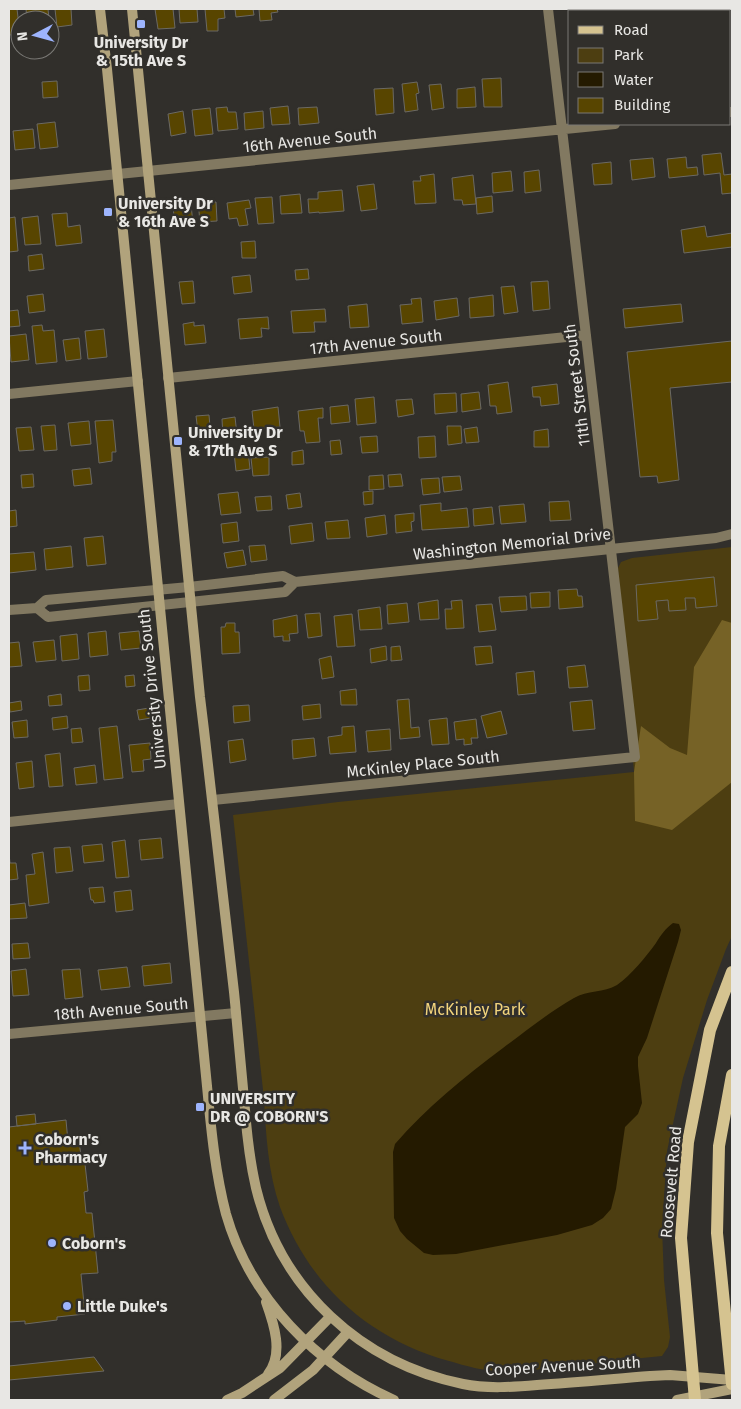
<svg xmlns="http://www.w3.org/2000/svg" width="741" height="1409" font-family="'Fira Sans',sans-serif">
	<style>
		.green { fill: #4d3e11 }
		.forest { fill: #766226 }
		.water { fill: #241a00 }
		.building { fill: #584500; stroke: #6b6964 }
		.lines { fill: none; stroke-linecap: round; stroke-linejoin: round }
		.minor { stroke: #827961; stroke-width: 10 }
		.tertiary { stroke: #827961; stroke-width: 10 }
		.secondary { stroke: #b1a37c; stroke-width: 10 }
		.primary { stroke: #d5c390; stroke-width: 12 }
		.poi-dot { fill: #9db4fd; stroke: #312f2b; stroke-width: 2 }
		.labels { text-anchor: middle; dominant-baseline: central; stroke-width: 5; stroke-linejoin: round; paint-order: stroke }
		.poi-label { font-size: 16px; font-weight: bold; fill: #e8e7e4; stroke: #312f2b; text-anchor: start }
		.street-label { font-size: 16px; fill: #e8e7e4; stroke: #312f2b }
		.park-label { font-size: 16px; fill: #f2d47c; stroke: #312f2b }
	</style>
	<rect width="100%" height="100%" fill="#312f2b"/>
	<!-- green -->
	<path class="green" d="M732,547V936L726,949L707,1000L683,1078L667,1151L662,1227L664,1280L670,1337L668,1347L662,1356C629,1359 595,1363 561,1367C541,1369 521,1372 501,1371C483,1371 466,1366 449,1361C369,1339 309,1285 280,1207C268,1172 266,1135 264,1099L233,815L338,802L634,772L618,568L621,562L632,558Z"/>
	<!-- forest -->
	<path class="forest" d="M722,620L732,623V782L672,830L635,821L634,772L641,726L670,748L687,755L694,667Z"/>
	<!-- water -->
	<path class="water" d="M673,923L679,924L681,930L678,942L647,1038L638,1057V1066L642,1103L638,1114L625,1127L616,1189L611,1209L603,1218L592,1225L557,1235L456,1254L433,1255L424,1253L407,1239L400,1231L394,1218L393,1152L395,1144C426,1108 464,1077 503,1048C526,1031 548,1013 574,998C587,990 604,993 617,985C632,974 645,958 656,943C661,935 665,929 673,923Z"/>
	<!-- building -->
	<path class="building" d="M9,9H17L20,34L9,35Z
		M26,9H48L49,19L27,20Z
		M55,9H71L72,25L57,27Z
		M155,9H173L175,28L158,29Z
		M179,9H197L198,22L180,23Z
		M205,9H224L225,18L218,19V31H207Z
		M235,9H253L254,15L236,17Z
		M259,9H277L278,12L271,13L272,20L260,21Z
		M501,78L502,107H484L482,79Z
		M57,81L58,97L43,98L42,82Z
		M417,82L419,93L416,94L418,110L405,112L402,84Z
		M441,84L444,108L432,110L429,85Z
		M475,87L476,107L457,108V89Z
		M393,88L394,113L376,115L374,89Z
		M288,106L290,124L272,125L270,108Z
		M227,107L228,112H236L238,129L218,131L216,108Z
		M317,107L319,123L299,125L298,108Z
		M210,108L213,134L195,136L192,110Z
		M183,111L186,133L171,136L168,114Z
		M263,111L264,128L245,130L244,113Z
		M55,122L58,147L40,149L37,124Z
		M33,129L35,148L15,150L13,131Z
		M721,153L724,175L732,174V193L722,194L720,173L704,175L702,155Z
		M686,157L687,168L697,167L698,175L669,178L667,159Z
		M653,158L655,177L632,180L630,160Z
		M611,162L612,184L594,185L592,164Z
		M539,170L541,191L525,193L524,172Z
		M511,171L513,191L493,193L492,173Z
		M434,174L436,203L415,204L413,181H421L420,176Z
		M473,175L476,204L463,205L462,200H454L452,178Z
		M374,184L377,209L361,211L357,186Z
		M342,190L344,211L319,213V212L309,213L308,199H318V192Z
		M300,194L302,213L281,214L280,196Z
		M492,196L493,212L477,214L476,198Z
		M272,197L274,223L258,224L255,198Z
		M207,200V203L216,202L217,221L200,222L198,201Z
		M249,200L251,208L245,209L248,225L239,226L237,218L229,219L227,203Z
		M191,205L193,223L175,224L173,207Z
		M67,213L68,227L80,225L82,243L56,246L52,214Z
		M38,216L41,244L25,245L22,218Z
		M15,217L18,251L9,252V218Z
		M705,226L707,237L732,233V247L684,253L681,230Z
		M255,241L256,258H242L241,242Z
		M42,254L44,269L29,271L28,256Z
		M308,269L309,279L296,280L295,270Z
		M250,275L252,292L234,294L232,277Z
		M193,281L195,303L182,304L179,282Z
		M548,281L550,309L533,311L531,282Z
		M514,286L518,312L504,314L501,287Z
		M43,294L45,311L29,313L27,296Z
		M493,295L494,316L470,318L469,298Z
		M421,298L423,322L402,324L400,305L412,304L411,299Z
		M457,298L459,316L436,320L434,301Z
		M367,304L369,327L350,328L348,306Z
		M681,304L683,322L625,328L623,309Z
		M325,309L326,322H314L315,332L293,333L291,311Z
		M18,310L20,326L9,327V311Z
		M268,317L269,329L261,328L262,337L240,339L238,319Z
		M194,322V326L204,325L206,343L185,345L183,324Z
		M42,325L43,331L54,330L57,362L36,364L32,326Z
		M104,329L107,357L88,359L85,331Z
		M26,334L29,360L11,362L9,336Z
		M79,338L81,359L66,361L63,340Z
		M732,341V382L670,388L679,480L658,483L657,476L640,477L627,352Z
		M508,382L512,412L497,414L496,406H490L488,385Z
		M557,384L559,404L541,406L540,397H533L532,387Z
		M479,392L481,409L462,412L461,394Z
		M456,393L457,412L435,414L434,394Z
		M374,397L376,423L357,425L355,399Z
		M412,399L414,414L398,417L396,400Z
		M348,405L350,422L331,424L330,407Z
		M278,407L280,427L254,429L252,411Z
		M323,408V418H318L320,442L306,443L304,431H300L298,411Z
		M209,415L211,439L199,440L196,416Z
		M235,417L237,435L223,437L222,419Z
		M113,420L116,452H112V461L99,463L95,421Z
		M89,421L91,444L71,446L68,423Z
		M55,425L57,450L44,451L41,426Z
		M447,426H461L462,443L448,445Z
		M31,427L34,450L19,451L16,428Z
		M477,427L479,442L466,443L464,429Z
		M548,429L549,447H534V431Z
		M377,436L378,452L362,453L360,437Z
		M435,436L436,457L419,458L418,437Z
		M340,440L342,454L331,455L330,441Z
		M248,450L250,469L236,471L234,452Z
		M303,450L304,464L292,465V452Z
		M269,457V475L253,476L251,458Z
		M90,468L92,484L74,486L72,470Z
		M33,474L34,487L22,488L21,475Z
		M401,474L403,486L389,487L388,475Z
		M383,475L384,489L369,490V476Z
		M460,476L462,490L444,492L442,477Z
		M439,478L440,493L423,495L421,479Z
		M373,491V504L364,505L363,492Z
		M238,492L241,513L221,515L218,494Z
		M300,493L302,507L288,509L286,495Z
		M271,496L272,510L257,511L255,497Z
		M569,501L571,520L550,521L549,502Z
		M441,503V511L467,508L469,527L422,530L420,505Z
		M524,504L526,522L501,524L499,506Z
		M492,507L494,524L474,526L473,509Z
		M16,510L17,526L9,527V511Z
		M414,513V521L411,522L412,531L396,533L395,515Z
		M385,515L387,534L367,537L365,518Z
		M348,520L350,538L327,539L325,522Z
		M237,522L239,541L223,543L221,524Z
		M312,523L314,541L291,544L289,526Z
		M103,536L106,564L87,566L84,538Z
		M265,545L267,560L251,562L249,546Z
		M71,546L73,567L46,570L44,549Z
		M243,550L246,565L227,568L224,553Z
		M34,552L36,570L9,573V554Z
		M714,577L717,606L696,608L695,598H685L686,610L669,611L668,600L656,601L658,619L638,621L636,585Z
		M577,589L578,596H582L583,607L559,609L558,590Z
		M550,592V607L531,608L530,593Z
		M526,596L527,610L501,612L499,597Z
		M438,600L439,619L420,620L418,603Z
		M462,600L464,628L446,629L445,609H452L451,601Z
		M407,603L409,622L388,624L387,605Z
		M492,604L496,630L479,632L476,605Z
		M380,607L382,629L360,630L358,610Z
		M320,613L322,636L308,638L305,614Z
		M352,614L355,646L337,647L334,616Z
		M297,615L298,633L289,634L290,641H283V636L274,637L273,620Z
		M226,623H235V632H239L240,653L222,654L221,627H225Z
		M106,631L108,655L90,657L88,633Z
		M139,631L141,648L121,650L119,633Z
		M77,634L79,659L62,661L60,636Z
		M54,640L56,660L36,662L33,642Z
		M19,642L22,666L9,667V643Z
		M386,646L387,660L371,663L370,649Z
		M400,646L402,660L391,661V647Z
		M491,646L493,663L476,665L474,647Z
		M331,656L334,677L322,679L319,659Z
		M585,665L588,687L569,688L567,667Z
		M534,671L536,693L518,695L516,673Z
		M89,675L90,690L79,691L78,676Z
		M134,675L135,686L126,687L125,676Z
		M356,689L357,705H341L340,691Z
		M61,694L62,705L49,706L48,696Z
		M409,699L411,728L419,727L420,737L400,739L397,700Z
		M592,700L595,729L573,731L570,702Z
		M21,701L22,710L10,712L9,703Z
		M320,704L321,718L303,720L302,706Z
		M249,705L250,721L234,723L233,706Z
		M149,708L151,718L139,720L137,710Z
		M501,711L507,734L487,738L481,716Z
		M67,716L68,728L53,730L52,718Z
		M447,718L449,744L432,745L429,720Z
		M476,719L478,738H471L472,744L464,745V739L456,740L454,722Z
		M27,720L28,737L14,738L12,722Z
		M117,726L123,778L104,780L99,728Z
		M354,726L356,752L330,754L328,737L342,735V727Z
		M81,728L83,742L72,743L71,729Z
		M390,729L391,750L368,752L366,731Z
		M314,738L316,756L293,759L292,740Z
		M243,739L246,760L230,763L228,741Z
		M150,743L151,759L143,760L144,771L132,772L129,745Z
		M60,753L63,786L49,787L45,755Z
		M32,761L34,787L19,789L16,763Z
		M95,765L97,783L76,785L74,768Z
		M161,838L163,858L141,860L139,840Z
		M125,840L129,877L116,878L112,842Z
		M102,844L104,861L84,863L82,846Z
		M70,847L73,871L56,873L54,848Z
		M43,852L49,903L29,906L26,875L35,874L32,854Z
		M9,854L10,863H16L18,879L9,880Z
		M103,887L105,902L94,903L93,900H91L89,888Z
		M131,890L133,910L116,912L114,892Z
		M25,903L27,918L9,919V905Z
		M28,943L30,958L13,959L12,944Z
		M170,963L172,983L144,986L142,966Z
		M127,967L130,987L101,990L98,970Z
		M26,969L29,995L13,996L11,971Z
		M80,969L83,997L65,999L62,970Z
		M35,1114L36,1124L17,1126L16,1116Z
		M66,1120L68,1142L79,1141L81,1156L84,1155L88,1191L84,1192L86,1213H92L98,1273L81,1274L85,1314L57,1317V1320L25,1324V1321L9,1322V1127Z
		M94,1357L104,1371L9,1380V1366Z"/>
	<g class="lines">
		<!-- minor -->
		<path class="minor" d="M730,112H732
			M9,185L615,124
			M168,378L586,335
			M9,394L138,381
			M213,800L635,757L548,9
			M9,822L179,804
			M9,1034L236,1013"/>
		<!-- tertiary -->
		<path class="tertiary" d="M37,608L48,617L285,592L295,582
			M9,610L37,608L46,600L189,587L283,576L295,582L716,538L732,534"/>
		<!-- secondary -->
		<path class="secondary" d="M100,9L107,69L207,1086C211,1128 215,1172 226,1214C250,1298 316,1365 394,1400
			M132,9L200,697C212,795 223,893 234,992C238,1031 241,1070 245,1110C247,1136 250,1162 256,1188C281,1290 361,1363 463,1384C487,1389 513,1387 537,1385C575,1383 612,1379 650,1376L670,1375L732,1380
			M266,1302C274,1324 284,1354 268,1374
			M227,1400L242,1393L280,1368L330,1317
			M274,1400L313,1370L348,1332
			M677,1400L732,1389"/>
		<!-- primary -->
		<path class="primary" d="M732,1075L719,1146L717,1233L732,1384
			M695,1400L681,1238L688,1142L710,1030L732,972"/>
	</g>
	<!-- markers -->
	<g class="poi-dot">
		<rect x="136" y="19" width="10" height="10" rx="2.5"/>
		<rect x="103" y="207" width="10" height="10" rx="2.5"/>
		<rect x="173" y="436" width="10" height="10" rx="2.5"/>
		<rect x="195" y="1102" width="10" height="10" rx="2.5"/>
		<path d="M22.5 1140.5h5v5h5v5h-5v5h-5v-5h-5v-5h5z"/>
		<circle cx="52" cy="1243" r="5"/>
		<circle cx="67" cy="1306" r="5"/>
	</g>
	<g class="labels">
		<!-- poi labels -->
		<g class="poi-label">
			<text x="141" y="42" text-anchor="middle">University Dr<tspan x="141" dy="18">&amp; 15th Ave S</tspan></text>
			<text x="118" y="203">University Dr<tspan x="118" dy="18">&amp; 16th Ave S</tspan></text>
			<text x="188" y="432">University Dr<tspan x="188" dy="18">&amp; 17th Ave S</tspan></text>
			<text x="210" y="1098">UNIVERSITY<tspan x="210" dy="18">DR @ COBORN'S</tspan></text>
			<text x="35" y="1139">Coborn's<tspan x="35" dy="18">Pharmacy</tspan></text>
			<text x="62" y="1243">Coborn's</text>
			<text x="77" y="1306">Little Duke's</text>
		</g>
		<!-- street labels -->
		<g class="street-label">
			<text transform="translate(310 140) rotate(-6)">16th Avenue South</text>
			<text transform="translate(376 342) rotate(-6)">17th Avenue South</text>
			<text transform="translate(577 385) rotate(-97)">11th Street South</text>
			<text transform="translate(512 544) rotate(-6)">Washington Memorial Drive</text>
			<text transform="translate(152 689) rotate(-96)">University Drive South</text>
			<text transform="translate(423 764) rotate(-6)">McKinley Place South</text>
			<text transform="translate(121 1009) rotate(-5)">18th Avenue South</text>
			<text transform="translate(671 1182) rotate(-85)">Roosevelt Road</text>
			<text transform="translate(563 1366) rotate(-3)">Cooper Avenue South</text>
		</g>
		<!-- park labels -->
		<g class="park-label">
			<text x="475" y="1009">McKinley Park</text>
		</g>
	</g>
	<!-- border -->
	<rect width="741" height="1409" fill="none" stroke="#e8e7e4" stroke-width="20"/>
	<!-- legend -->
	<rect x="568" y="10" width="162" height="115" fill="#312f2b" stroke="#7a7975"/>
	<rect x="578" y="26" width="25" height="8" fill="#d5c390" stroke="#7a7975"/>
	<text x="614" y="35" font-size="15" fill="#e8e7e4">Road</text>
	<rect x="578" y="48" width="25" height="15" fill="#4d3e11" stroke="#7a7975"/>
	<text x="614" y="60" font-size="15" fill="#e8e7e4">Park</text>
	<rect x="578" y="72" width="25" height="15" fill="#241a00" stroke="#7a7975"/>
	<text x="614" y="85" font-size="15" fill="#e8e7e4">Water</text>
	<rect x="578" y="98" width="25" height="15" fill="#584500" stroke="#7a7975"/>
	<text x="614" y="110" font-size="15" fill="#e8e7e4">Building</text>
	<!-- north arrow -->
	<g transform="translate(35 35) rotate(264)"><circle r="24" fill="#312f2b" stroke="#7a7975"/>
	<path d="M0-4L9 19L0 12L-9 19Z" fill="#9db4fd"/>
	<text y="-8" font-size="14" font-weight="bold" text-anchor="middle" fill="#e8e7e4">N</text>
	</g>
</svg>
